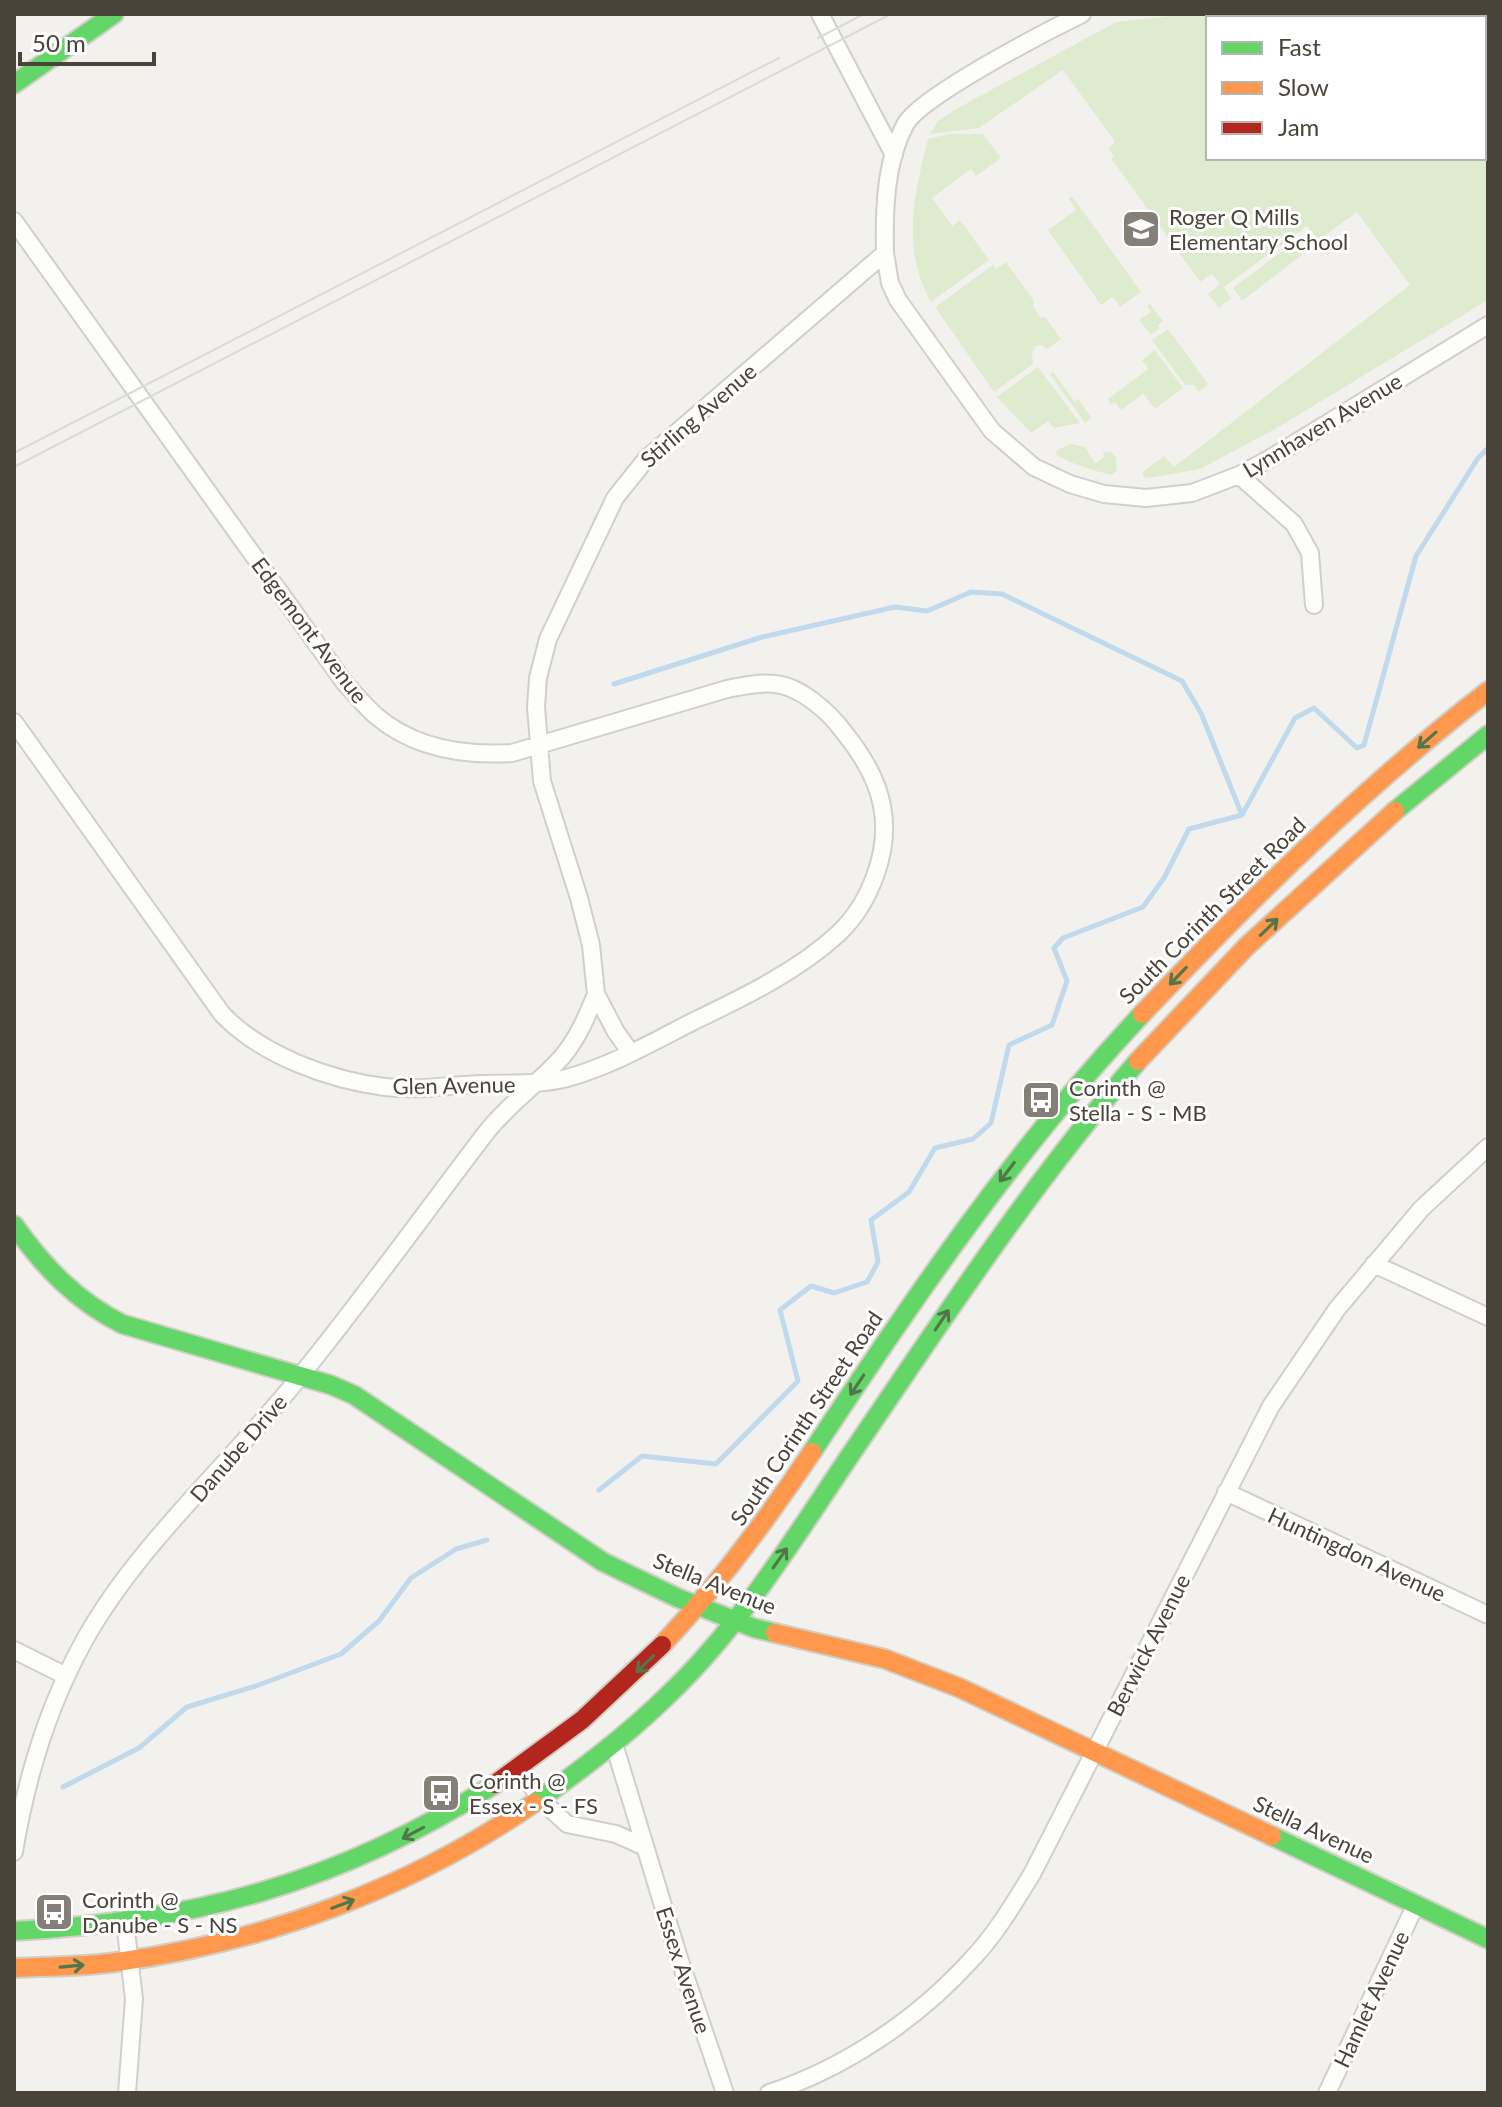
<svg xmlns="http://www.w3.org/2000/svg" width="1502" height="2107" font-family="Lato,sans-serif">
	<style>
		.green { fill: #dfebcf }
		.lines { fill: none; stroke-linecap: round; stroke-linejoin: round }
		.stream { stroke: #c1d9ed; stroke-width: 5 }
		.street-casing { stroke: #d1cfcb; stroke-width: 20 }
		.fast-casing { stroke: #d1cec4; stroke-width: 22 }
		.slow-casing { stroke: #d1cec4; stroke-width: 22 }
		.jam-casing { stroke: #d1cec4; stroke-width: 22 }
		.street { stroke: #fdfdfc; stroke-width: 16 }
		.fast { stroke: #63d668; stroke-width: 18 }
		.slow { stroke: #ff974d; stroke-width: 18 }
		.jam { stroke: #b3261e; stroke-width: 18 }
		.tram { stroke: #dadad9; stroke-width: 2 }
		.oneway { stroke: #527649 }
		.labels { text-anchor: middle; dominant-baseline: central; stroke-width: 6; stroke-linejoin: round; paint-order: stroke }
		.poi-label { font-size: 22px; fill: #494339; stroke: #fff; text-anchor: start }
		.street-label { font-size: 22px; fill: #494339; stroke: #fff }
	</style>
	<rect width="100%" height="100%" fill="#f3f1ed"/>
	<!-- green -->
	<path class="green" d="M1187,14H1230L1232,18H1208V158H1484V18H1235L1232,14H1488V300L1277,428L1200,469L1150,478L1144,477L1142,472L1164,456L1174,467L1410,285L1357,212L1319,240L1307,226L1224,287L1231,298L1219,308L1208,294L1220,284L1212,274L1200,282L1111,158L1114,156L1108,148L1115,142L1063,70L979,128L930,134L938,121L958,108L1116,22Z
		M949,134H983L1001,158L976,176L971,169L932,198L952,226L960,220L989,260L931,302C901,249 914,194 928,139Z
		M1072,196L1141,292L1120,307L1113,297L1101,305L1048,230L1076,210L1069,199Z
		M1293,243L1302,255L1242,301L1233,288Z
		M1006,262L1034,301L1033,306L1040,317L1046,318L1061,339L1047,349L1040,345L1036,346L1032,353L1033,364L994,392L935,307L993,265L996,269Z
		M1150,304L1163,321L1158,325L1160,328L1151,335L1139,320L1151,312L1147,306Z
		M1168,329L1208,384L1199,392L1194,385H1185L1152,340Z
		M1155,350L1183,388L1155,409L1143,394L1121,410L1115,402L1111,405L1108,399L1148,369L1142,360Z
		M1038,367L1080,423L1054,428L1048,421L1031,433L997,397Z
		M1053,372L1075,402L1078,399L1092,418L1085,423L1050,374Z
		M1071,444L1085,447L1095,463L1104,457L1103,452H1110L1116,457L1117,470L1112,475C1091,470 1074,465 1055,454L1057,450Z"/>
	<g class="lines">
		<!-- stream -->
		<path class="stream" d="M1397,14L1400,18
			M1484,72L1488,73
			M614,684L762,637L895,607L927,611L971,592L1002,594L1182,681L1201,713L1242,815
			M599,1490L642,1456L716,1464L798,1381L780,1310L811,1286L834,1293L867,1282L878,1262L871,1220L909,1192L935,1148L973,1139L991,1123L1009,1045L1052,1025L1067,981L1054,948L1063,938L1143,907L1164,878L1189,829L1242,815L1295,718L1314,708L1357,748L1364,745L1416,556L1478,458L1488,448
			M63,1787L139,1748L187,1707L256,1686L341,1654L379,1621L411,1578L456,1549L487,1540"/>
		<!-- street casing -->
		<g class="street-casing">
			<path id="street" d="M820,14L894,155
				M14,221L344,682C354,693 364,705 375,715C413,748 464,756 512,753L727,689C742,686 759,682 775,684C800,686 829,712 843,731C861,753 877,778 882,806C891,850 870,903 839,933C798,971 744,997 694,1021C653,1042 611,1066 567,1078C540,1085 510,1083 482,1084C450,1085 418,1091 385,1087C329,1080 261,1055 222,1014L14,722
				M885,253L890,283L898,300L992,431L1034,467L1070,484L1104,494L1146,498L1192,493L1239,475L1269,459L1488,325
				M1239,475L1294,524L1310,553L1314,605
				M631,1053L616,1032L596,994L591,945L579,898L542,781L536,707L538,678L548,639L615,498L647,458L885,253C884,211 885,163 905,125C919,97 1049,30 1082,14
				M1374,1264L1488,1317
				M1226,1492L1488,1615
				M14,1650L66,1676
				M614,1744L678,1955L725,2093
				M520,1769L540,1799L567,1824L616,1834L645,1847
				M14,1852C26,1779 48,1706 84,1641C137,1545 233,1461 302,1374C365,1296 424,1214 485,1134C507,1105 538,1084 562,1057C578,1038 587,1016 596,994
				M125,1922L134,1999L127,2093
				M769,2093C845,2068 918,2019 972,1959C996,1934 1014,1903 1032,1874L1271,1406L1337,1309L1422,1208L1488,1147
				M1327,2093L1416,1904"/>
		</g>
		<!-- fast casing -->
		<g class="fast-casing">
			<path id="fast" d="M14,84L114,14
				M1395,811L1488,735
				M14,1225C44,1267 75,1300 122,1324L331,1385L354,1395L603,1562L678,1598L754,1628L775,1633
				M812,1452C913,1299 1016,1148 1142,1014
				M534,1803C580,1771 625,1737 666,1697C739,1628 793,1540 849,1457C941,1322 1031,1184 1138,1061
				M1272,1836L1488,1939
				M14,1931C195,1922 341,1882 495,1784"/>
		</g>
		<!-- slow casing -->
		<g class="slow-casing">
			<path id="slow" d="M1142,1014C1251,899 1363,788 1488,691
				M1138,1061L1247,946L1395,811
				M775,1633L885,1659L960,1688L1272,1836
				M662,1645C718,1585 766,1521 812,1452
				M14,1968C48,1966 83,1967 117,1962C265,1942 411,1888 534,1803"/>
		</g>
		<!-- jam casing -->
		<g class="jam-casing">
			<path id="jam" d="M495,1784L582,1720L662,1645"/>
		</g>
		<!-- street -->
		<use href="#street" class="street"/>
		<!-- fast -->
		<use href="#fast" class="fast"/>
		<!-- slow -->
		<use href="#slow" class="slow"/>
		<!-- jam -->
		<use href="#jam" class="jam"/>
		<!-- tram -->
		<path class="tram" d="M818,38L864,14
			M14,453L779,58
			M14,467L891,14"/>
	</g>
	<!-- one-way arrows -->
	<defs><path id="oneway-shaft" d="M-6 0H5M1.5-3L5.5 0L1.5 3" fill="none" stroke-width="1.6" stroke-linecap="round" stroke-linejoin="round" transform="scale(2)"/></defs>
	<g class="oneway">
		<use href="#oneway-shaft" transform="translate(1427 740) rotate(139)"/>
		<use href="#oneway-shaft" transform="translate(1269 927) rotate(-44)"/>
		<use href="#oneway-shaft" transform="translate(1178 976) rotate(134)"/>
		<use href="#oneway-shaft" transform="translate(1007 1172) rotate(127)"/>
		<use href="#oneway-shaft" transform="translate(942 1320) rotate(-56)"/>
		<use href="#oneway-shaft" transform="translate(857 1385) rotate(124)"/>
		<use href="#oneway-shaft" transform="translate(780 1558) rotate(-55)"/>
		<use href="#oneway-shaft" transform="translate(645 1664) rotate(136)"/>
		<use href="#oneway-shaft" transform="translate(413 1833) rotate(152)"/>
		<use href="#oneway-shaft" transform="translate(343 1904) rotate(-21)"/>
		<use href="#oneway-shaft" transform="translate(72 1966) rotate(-5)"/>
	</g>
	<!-- icons -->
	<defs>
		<g id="school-square" transform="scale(2)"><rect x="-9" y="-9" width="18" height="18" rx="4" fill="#848078" stroke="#fff"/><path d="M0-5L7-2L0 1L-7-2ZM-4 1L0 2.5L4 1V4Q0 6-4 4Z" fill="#fff"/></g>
		<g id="bus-square" transform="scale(2)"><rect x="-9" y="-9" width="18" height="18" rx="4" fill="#848078" stroke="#fff"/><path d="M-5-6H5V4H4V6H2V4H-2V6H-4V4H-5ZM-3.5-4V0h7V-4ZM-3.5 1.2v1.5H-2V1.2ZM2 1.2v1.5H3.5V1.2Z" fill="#fff"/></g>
	</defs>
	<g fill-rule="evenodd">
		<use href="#school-square" x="1141" y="229"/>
		<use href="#bus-square" x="1041" y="1100"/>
		<use href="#bus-square" x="441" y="1793"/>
		<use href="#bus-square" x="54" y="1912"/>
	</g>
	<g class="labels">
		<!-- poi labels -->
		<g class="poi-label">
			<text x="1169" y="216">Roger Q Mills<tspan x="1169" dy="25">Elementary School</tspan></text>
			<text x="1069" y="1087">Corinth @<tspan x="1069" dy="25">Stella - S - MB</tspan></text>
			<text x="469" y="1780">Corinth @<tspan x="469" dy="25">Essex - S - FS</tspan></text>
			<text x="82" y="1899">Corinth @<tspan x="82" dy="25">Danube - S - NS</tspan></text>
		</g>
		<!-- street labels -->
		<g class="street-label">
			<text transform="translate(698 415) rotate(-41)">Stirling Avenue</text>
			<text transform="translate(1322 425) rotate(-31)">Lynnhaven Avenue</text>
			<text transform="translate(310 630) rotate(53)">Edgemont Avenue</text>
			<text transform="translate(1212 910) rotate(-45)">South Corinth Street Road</text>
			<text transform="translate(454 1085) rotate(-1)">Glen Avenue</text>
			<text transform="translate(806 1418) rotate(-56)">South Corinth Street Road</text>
			<text transform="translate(238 1448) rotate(-49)">Danube Drive</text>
			<text transform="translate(1357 1554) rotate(25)">Huntingdon Avenue</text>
			<text transform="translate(715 1583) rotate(22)">Stella Avenue</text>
			<text transform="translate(1148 1645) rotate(-63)">Berwick Avenue</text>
			<text transform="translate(1314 1829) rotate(25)">Stella Avenue</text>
			<text transform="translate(684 1970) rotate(72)">Essex Avenue</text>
			<text transform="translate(1371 1999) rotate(-65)">Hamlet Avenue</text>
		</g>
	</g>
	<!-- border -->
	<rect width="1502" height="2107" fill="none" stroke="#494339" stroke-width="32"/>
	<!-- legend -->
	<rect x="1206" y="16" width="280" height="144" fill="#ffffff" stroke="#b6b4b0" stroke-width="2"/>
	<rect x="1222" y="42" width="40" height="12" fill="#63d668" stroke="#b6b4b0" stroke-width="2"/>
	<text x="1278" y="56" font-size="24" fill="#494339">Fast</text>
	<rect x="1222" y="82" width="40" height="12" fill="#ff974d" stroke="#b6b4b0" stroke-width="2"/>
	<text x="1278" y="96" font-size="24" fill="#494339">Slow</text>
	<rect x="1222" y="122" width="40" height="12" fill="#b3261e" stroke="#b6b4b0" stroke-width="2"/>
	<text x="1278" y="136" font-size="24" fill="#494339">Jam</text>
	<!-- scale -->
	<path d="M20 52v12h134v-12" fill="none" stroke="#494339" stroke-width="4"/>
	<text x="32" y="52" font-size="24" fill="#494339" stroke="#ffffff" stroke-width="6" paint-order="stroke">50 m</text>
</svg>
